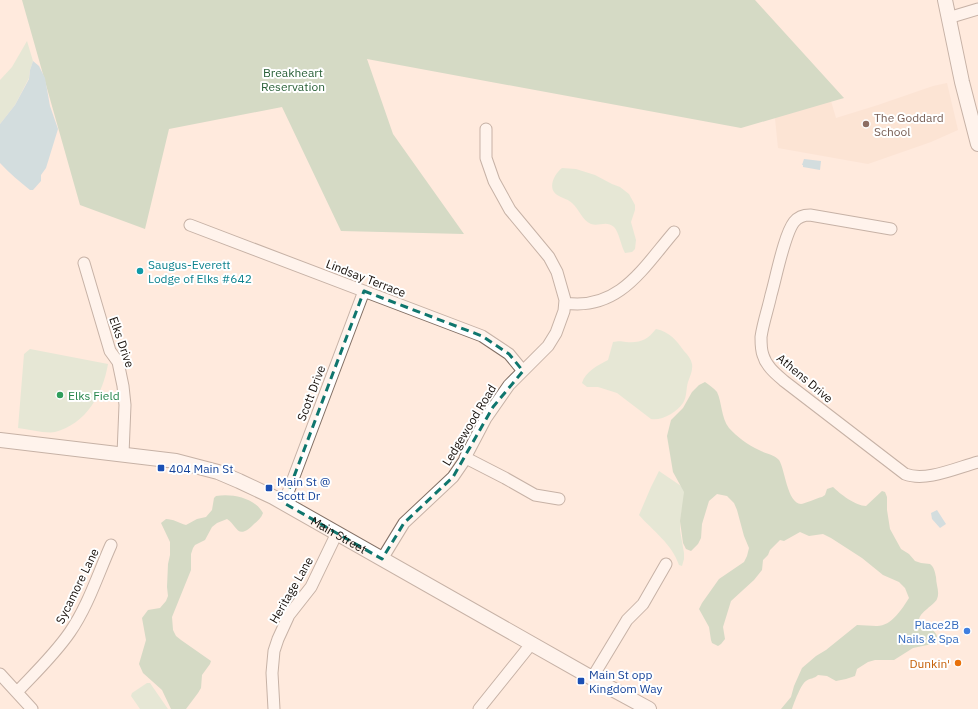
<svg xmlns="http://www.w3.org/2000/svg" width="978" height="709" font-family="'IBM Plex Sans',sans-serif">
	<style>
		.built { fill: #f8ddcb }
		.green { fill: #c8e5cd }
		.forest { fill: #a2c7a9 }
		.water { fill: #9ecee1 }
		.lines { fill: none; stroke-linecap: round; stroke-linejoin: round }
		.minor-casing { stroke: #826f64; stroke-width: 13 }
		.major-casing { stroke: #826f64; stroke-width: 16 }
		.minor { stroke: #fff; stroke-width: 11 }
		.major { stroke: #fff; stroke-width: 14 }
		.marked { fill: none; stroke: #0f766e; stroke-width: 3; stroke-dasharray: 8 5; stroke-linejoin: round }
		.education-dot { fill: #8d6e63; stroke: #fff; stroke-width: 1.5 }
		.culture-dot { fill: #0f9aa8; stroke: #fff; stroke-width: 1.5 }
		.leisure-dot { fill: #2e9e5b; stroke: #fff; stroke-width: 1.5 }
		.transit-dot { fill: #1a4fb4; stroke: #fff; stroke-width: 1.5 }
		.shop-dot { fill: #3f7fe0; stroke: #fff; stroke-width: 1.5 }
		.food-dot { fill: #e8710a; stroke: #fff; stroke-width: 1.5 }
		.labels { text-anchor: middle; dominant-baseline: central; stroke-width: 4; stroke-linejoin: round; paint-order: stroke }
		.park-label { font-size: 12px; fill: #296038; stroke: #fff }
		.education-label { font-size: 12px; fill: #785e54; stroke: #fff; text-anchor: start }
		.culture-label { font-size: 12px; fill: #0d838f; stroke: #fff; text-anchor: start }
		.street-label { font-size: 12px; fill: #17100b; stroke: #fff }
		.leisure-label { font-size: 12px; fill: #27864d; stroke: #fff; text-anchor: start }
		.transit-label { font-size: 12px; fill: #164399; stroke: #fff; text-anchor: start }
		.shop-label { font-size: 12px; fill: #366cbe; stroke: #fff; text-anchor: end }
		.food-label { font-size: 12px; fill: #c56008; stroke: #fff; text-anchor: end }
	</style>
	<rect width="100%" height="100%" fill="#ffeadd"/>
	<!-- built -->
	<path class="built" d="M825,81L836,118L878,105L933,86L947,83L958,130L931,142L868,164L778,148L772,89Z"/>
	<!-- green -->
	<path class="green" d="M27,41L33,61L30,70L29,78L15,105L0,124V80L12,67Z
		M562,168L576,169L595,175L612,184L620,187L629,194L635,205V210L631,222L636,240L635,249L632,252L625,253C621,246 619,232 614,227C606,220 599,227 591,224C582,220 579,209 572,203C568,199 564,199 559,196C546,190 554,174 562,168Z
		M656,329C670,332 676,340 684,351C688,355 691,359 692,364C693,371 690,376 688,382C686,388 687,397 683,403C677,412 662,421 651,419L617,393L598,387H587L582,383C585,372 598,365 608,360L613,342C618,341 621,341 626,342C641,343 647,340 656,329Z
		M30,349L108,364C103,394 86,424 55,432C48,434 26,429 18,428L24,354Z
		M659,471L687,490L681,514L680,530L684,553V559L682,566L679,565C672,544 653,531 639,515L651,487Z
		M147,683H150L168,709H140L131,696L132,693Z"/>
	<!-- forest -->
	<path class="forest" d="M22,0H755L844,98L741,128L367,59L393,134L464,234L341,231L282,107L169,129L145,229L80,205Z
		M705,382C709,385 714,388 717,392C722,402 721,418 729,428C737,437 748,445 759,450C766,454 773,454 779,460C785,469 787,503 801,504C804,504 817,498 822,497L825,495L827,489L833,487C840,494 856,506 866,506L882,491L885,492L887,497V510L890,529L901,549L909,554L915,561L921,563L930,564C934,567 935,572 936,577C936,585 940,592 937,599C934,606 915,614 920,623C923,627 927,627 931,629C934,631 936,633 937,636V639L932,644L913,648L894,660H875L868,662L857,669L855,676L846,679L836,681L827,676L818,675C814,679 810,678 806,681C801,684 794,703 792,709H781L791,697L794,686L802,668L816,656L826,650L857,625C863,625 870,626 876,626C891,627 902,609 909,598L905,588L899,582L883,575L862,558L831,538L823,534L809,536L800,532L784,541L780,540L770,550L768,555L763,560L762,570L754,580L731,601L723,627L725,639L721,644L718,646L712,643L711,640L709,627L699,609L702,603L719,579L744,562L747,556L749,548L744,536L737,510L734,503L727,496L717,494L709,501L702,524L701,538L698,544L691,551L686,549L683,543L680,521L684,492L673,472L667,436L671,420L683,408L692,392L699,385Z
		M216,496C232,493 255,498 263,513C261,519 256,522 252,526C237,540 237,525 227,519L217,523L212,527L205,540L195,545L193,548L191,554V570L172,617L173,630L176,636L181,640L211,661L210,664L202,675L201,688L198,693L186,709H171L162,690L143,673L139,664L146,640L142,618L148,610L160,608L166,601L168,596L167,587L168,564L170,555V542L161,523L166,519C173,519 179,523 186,525L197,519L206,517L212,510L214,498Z"/>
	<!-- water -->
	<path class="water" d="M33,61L39,66L45,78L50,106L58,129L46,168L41,175V181L33,190H30C20,182 9,173 0,163V124L15,105L29,79L30,70Z
		M804,159L821,161L820,170L803,167V165H802Z
		M937,510L946,524L940,528L932,519L931,513Z"/>
	<g class="lines">
		<!-- minor casing -->
		<g class="minor-casing">
			<path id="minor" d="M948,18L978,9
				M190,225L482,336L509,354L523,371
				M891,229L810,215C804,215 798,217 794,222C784,235 776,278 771,295C768,309 763,323 761,337C761,343 761,350 763,355C766,366 776,374 784,381L905,474C926,482 956,468 978,462
				M84,263L110,351L118,362L123,386L125,405L123,454
				M565,303C619,311 643,268 674,232
				M466,458L505,478L535,495L559,499
				M284,503L364,291
				M382,559L404,523L453,477L466,458H465L486,418L509,385L548,346L556,333L564,311L565,300L557,272L549,257L510,210L494,181L486,158V129
				M0,674L32,709
				M592,678L627,620L643,604L666,564
				M17,692C35,673 55,654 70,632C88,606 98,574 111,545
				M274,709L272,673L274,651L278,639L289,615L311,587L337,533
				M479,709L532,643"/>
		</g>
		<!-- major casing -->
		<g class="major-casing">
			<g id="major">
				<path d="M945,0L962,82L978,144"/>
				<path id="s1" d="M0,440L176,461L218,472L239,481L273,497L592,678L649,709"/>
			</g>
		</g>
		<!-- minor -->
		<use href="#minor" class="minor"/>
		<!-- major -->
		<use href="#major" class="major"/>
	</g>
	<!-- marked area -->
	<path d="M0 0H978V709H0ZM364,291L482,336L509,354L523,371L493,407L453,477L404,523L382,559L284,503Z" fill="#ffeadd" fill-opacity=".55" fill-rule="evenodd"/>
	<path class="marked" d="M364,291L482,336L509,354L523,371L493,407L453,477L404,523L382,559L284,503Z"/>
	<!-- markers -->
	<circle class="education-dot" cx="866" cy="124" r="4"/>
	<circle class="culture-dot" cx="140" cy="271" r="4"/>
	<circle class="leisure-dot" cx="60" cy="395" r="4"/>
	<g class="transit-dot">
		<rect x="157" y="464" width="8" height="8" rx="2"/>
		<rect x="265" y="484" width="8" height="8" rx="2"/>
		<rect x="577" y="677" width="8" height="8" rx="2"/>
	</g>
	<circle class="shop-dot" cx="967" cy="631" r="4"/>
	<circle class="food-dot" cx="958" cy="663" r="4"/>
	<g class="labels">
		<!-- park labels -->
		<g class="park-label">
			<text x="293" y="72">Breakheart<tspan x="293" dy="14">Reservation</tspan></text>
		</g>
		<!-- education labels -->
		<g class="education-label">
			<text x="874" y="117">The Goddard<tspan x="874" dy="14">School</tspan></text>
		</g>
		<!-- culture labels -->
		<g class="culture-label">
			<text x="148" y="264">Saugus-Everett<tspan x="148" dy="14">Lodge of Elks #642</tspan></text>
		</g>
		<!-- street labels -->
		<g class="street-label">
			<text transform="translate(366 278) rotate(21)">Lindsay Terrace</text>
			<text transform="translate(122 342) rotate(71)">Elks Drive</text>
			<text transform="translate(805 378) rotate(40)">Athens Drive</text>
			<text transform="translate(311 393) rotate(-69)">Scott Drive</text>
			<text transform="translate(469 425) rotate(-59)">Ledgewood Road</text>
			<text stroke="none"><textPath href="#s1" startOffset="357">Main Street</textPath></text>
			<text transform="translate(77 586) rotate(-64)">Sycamore Lane</text>
			<text transform="translate(291 590) rotate(-60)">Heritage Lane</text>
		</g>
		<!-- leisure labels -->
		<g class="leisure-label">
			<text x="68" y="395">Elks Field</text>
		</g>
		<!-- transit labels -->
		<g class="transit-label">
			<text x="169" y="468">404 Main St</text>
			<text x="277" y="481">Main St @<tspan x="277" dy="14">Scott Dr</tspan></text>
			<text x="589" y="674">Main St opp<tspan x="589" dy="14">Kingdom Way</tspan></text>
		</g>
		<!-- shop labels -->
		<g class="shop-label">
			<text x="959" y="624">Place2B<tspan x="959" dy="14">Nails &amp; Spa</tspan></text>
		</g>
		<!-- food labels -->
		<g class="food-label">
			<text x="950" y="663">Dunkin'</text>
		</g>
	</g>
</svg>
